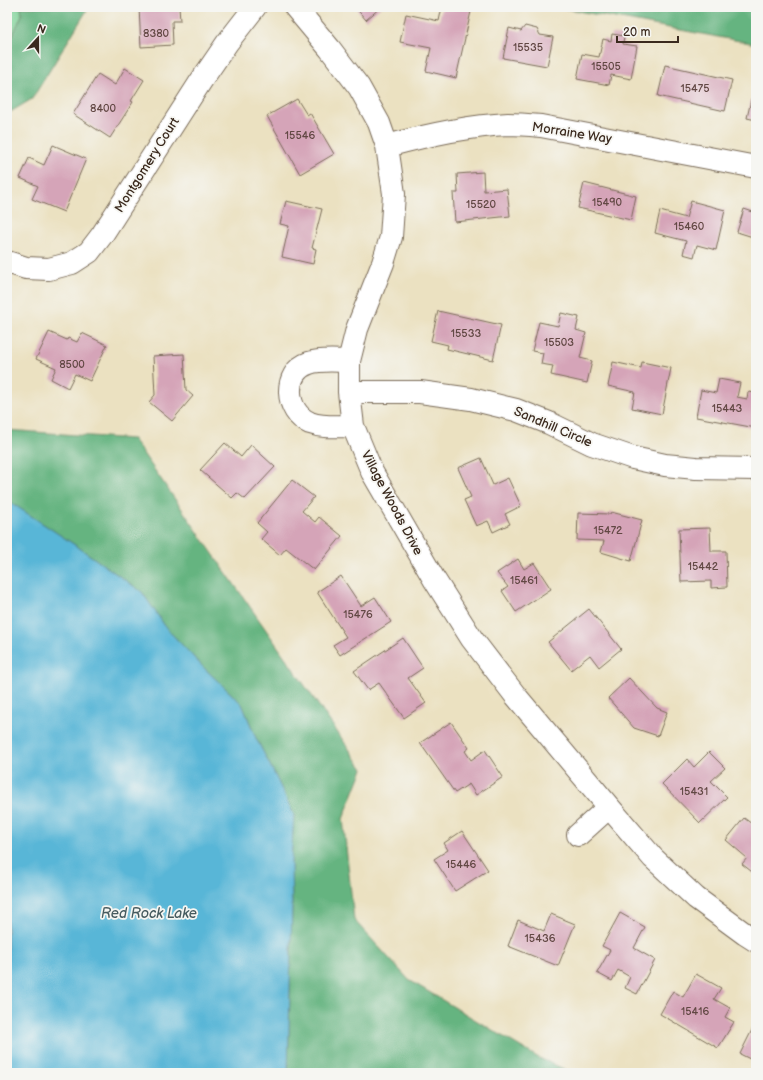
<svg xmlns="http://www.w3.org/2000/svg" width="763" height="1080" font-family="'Balsamiq Sans',sans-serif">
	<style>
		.green { fill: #7cd297; stroke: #5c7e5a }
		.forest { fill: #65b480; stroke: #506f4f }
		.water { fill: #59b6d7; stroke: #4a707a }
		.building { fill: #d5a4b8 }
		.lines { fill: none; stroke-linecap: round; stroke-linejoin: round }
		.street-casing { stroke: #796a57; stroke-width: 24 }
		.street { stroke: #fff; stroke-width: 22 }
		.labels { text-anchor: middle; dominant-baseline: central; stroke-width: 3.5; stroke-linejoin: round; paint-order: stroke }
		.number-label { font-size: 11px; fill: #624844 }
		.street-label { font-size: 13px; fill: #3b2a1e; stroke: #f6f6f2 }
		.water-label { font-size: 14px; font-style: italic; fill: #465b5f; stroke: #f6f6f2 }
	</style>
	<rect width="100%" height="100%" fill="#f6f6f2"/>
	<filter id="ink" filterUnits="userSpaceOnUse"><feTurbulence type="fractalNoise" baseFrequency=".025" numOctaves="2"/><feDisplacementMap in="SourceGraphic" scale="8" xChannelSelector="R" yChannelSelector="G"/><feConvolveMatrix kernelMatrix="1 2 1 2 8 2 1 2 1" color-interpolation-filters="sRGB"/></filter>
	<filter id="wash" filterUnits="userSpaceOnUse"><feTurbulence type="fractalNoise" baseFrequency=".012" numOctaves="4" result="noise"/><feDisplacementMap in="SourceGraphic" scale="16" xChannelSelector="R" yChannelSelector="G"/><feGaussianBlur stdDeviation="0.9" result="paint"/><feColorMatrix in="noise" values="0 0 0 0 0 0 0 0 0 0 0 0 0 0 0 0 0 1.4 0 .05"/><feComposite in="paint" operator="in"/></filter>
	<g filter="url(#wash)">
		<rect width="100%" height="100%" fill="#ebe1c1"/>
		<!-- green -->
		<path class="green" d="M7,7H21L22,15L7,47Z"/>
		<!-- forest -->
		<path class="forest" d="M21,7H89L32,99L7,114V47L22,15Z
			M556,7H756V44Z
			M7,430L133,439L363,769L343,819L354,920L409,980L539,1058L573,1073H288L292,906L291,862L294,815L274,773L256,738L242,704L202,666L167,629L142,592L78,547L7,500Z"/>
		<!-- water -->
		<path class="water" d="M7,500L78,547L142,592L167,629L202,666L242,704L256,738L274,773L294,815L291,862L292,906L288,1073H7Z"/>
		<g id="blocks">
			<!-- building -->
			<path class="building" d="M139,7H179L180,21H172L173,45L141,47Z
				M355,7H381L366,20Z
				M442,7H472L456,78L426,71L431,48L400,42L406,14L439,21Z
				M525,26L537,29L540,35L553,37L547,66L503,58L509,28L521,31Z
				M612,34L624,36L623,44L637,46L631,79L611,75L609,85L577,79L582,54L599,57L603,39L611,41Z
				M665,65L732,80L725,111L658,96Z
				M125,68L144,80L131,101L133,102L110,138L73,114L98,74L115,85Z
				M755,82H756V120L747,118Z
				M297,99L307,115L310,113L334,154L300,174L267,116Z
				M53,145L86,159L64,212L32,199L38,186L20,178L29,158L44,165Z
				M483,172L484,191L507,189L510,216L455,222L453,193H458L457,174Z
				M584,183L636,196L631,220L578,208Z
				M286,201L322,209L312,248L316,249L313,264L282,257L289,226L280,224Z
				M691,201L725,210L716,250L697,245L694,257L683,254L686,241L655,233L660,211L686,218Z
				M744,209L756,213V238L737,232Z
				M438,311L501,325L493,360L447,349L448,345L431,341Z
				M561,313L579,317L576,330L586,333L580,358L592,361L587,383L551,375L553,366L541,364L543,353L532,351L539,322L558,326Z
				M49,332L67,340L68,338L77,342L82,333L107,345L90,381L75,374L68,388L51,379L56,368L36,359Z
				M184,354L186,390L193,396L172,421L149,402L155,395L153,356Z
				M613,362L641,368L642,362L671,368L662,414L632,408L635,392L608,386Z
				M719,379L740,383L737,397L747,399L748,392L756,393V428L696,417L701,390L716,393Z
				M225,443L241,457L251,445L275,467L245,499L237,493L232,498L200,470Z
				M481,458L493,485L508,478L521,506L505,514L510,524L493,532L488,521L476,526L464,500L471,497L458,468Z
				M292,480L314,497L302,511L315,522L319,517L342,536L314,570L286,548L280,555L261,539L267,532L257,523Z
				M611,512L642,520L631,561L601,552L604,541L577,540L578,513L610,514Z
				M710,528L711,551H726L727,587L711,588V581L681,582L679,529Z
				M518,559L524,569L534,563L551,589L516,612L502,591L508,587L497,573Z
				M341,576L361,606L375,597L391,622L340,655L333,645L346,637L317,592Z
				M589,609L621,649L599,667L590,655L571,670L548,642Z
				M403,638L423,668L408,678L426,703L404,718L379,683L368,690L354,671Z
				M629,678L657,708L667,712L658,736L634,728L608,698Z
				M451,722L469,748L465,751L471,760L485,750L503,777L476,795L469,784L455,793L420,743Z
				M709,752L725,768L711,781L727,797L700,823L662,784L687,759L694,767Z
				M744,818L756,827V875L742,864L747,858L726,840Z
				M462,831L488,870L455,891L434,859L448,850L444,843Z
				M620,913L645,927L634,948L655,960L637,994L625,988L630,977L618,970L612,981L597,973L610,950L602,946Z
				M551,914L575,924L558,966L508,946L518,920L544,931Z
				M696,974L721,988L714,999L730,1008L725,1017L734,1022L718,1048L660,1014L673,991L683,997Z
				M756,1022V1062L740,1054Z"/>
		</g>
	</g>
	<g filter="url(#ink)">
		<use href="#blocks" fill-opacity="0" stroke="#796a57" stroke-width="1"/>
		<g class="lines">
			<!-- street casing -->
			<g class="street-casing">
				<path id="street" d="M295,7L330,49L359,87L379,123L387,146L394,194L391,237L383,263L357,329L349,361V392L353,426L372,472L434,579L472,639L515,695L609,807L653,858L696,898L745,934L756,941
					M387,146C427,135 467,126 508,124C519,124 530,125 541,126L756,167
					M7,262L26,268L49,269L72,263L89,252L102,235L201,81L227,43L255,7
					M349,361C336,361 321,359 309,363C282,372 285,413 310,423C324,428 339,426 353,426
					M349,392H420L471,399L516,410L549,423L592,444L633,458L665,465L696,468L756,469
					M578,835L609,807"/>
			</g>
			<!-- street -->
			<use href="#street" class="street"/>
		</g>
	</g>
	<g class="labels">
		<!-- number labels -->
		<g class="number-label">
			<text x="156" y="33">8380</text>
			<text x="528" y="47">15535</text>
			<text x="606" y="66">15505</text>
			<text x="695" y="88">15475</text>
			<text x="103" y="108">8400</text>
			<text x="300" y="135">15546</text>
			<text x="607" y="202">15490</text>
			<text x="481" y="204">15520</text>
			<text x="689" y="226">15460</text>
			<text x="466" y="333">15533</text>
			<text x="559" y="342">15503</text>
			<text x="72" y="364">8500</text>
			<text x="727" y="408">15443</text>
			<text x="608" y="530">15472</text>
			<text x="703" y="566">15442</text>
			<text x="524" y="580">15461</text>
			<text x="358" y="614">15476</text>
			<text x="694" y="791">15431</text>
			<text x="461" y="864">15446</text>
			<text x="540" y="938">15436</text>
			<text x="695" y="1011">15416</text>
		</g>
		<!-- street labels -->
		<g class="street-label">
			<text transform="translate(572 133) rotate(9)">Morraine Way</text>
			<text transform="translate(147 165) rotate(-58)">Montgomery Court</text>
			<text transform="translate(553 427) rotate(23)">Sandhill Circle</text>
			<text transform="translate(392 503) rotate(62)">Village Woods Drive</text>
		</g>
		<!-- water labels -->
		<g class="water-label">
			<text x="149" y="913">Red Rock Lake</text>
		</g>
	</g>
	<!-- margin -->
	<rect width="763" height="1080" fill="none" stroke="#f6f6f2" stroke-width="24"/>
	<!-- north arrow -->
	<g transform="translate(38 38) rotate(21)" stroke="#f6f6f2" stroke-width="3" paint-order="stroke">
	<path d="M0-3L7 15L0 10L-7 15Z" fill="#3b2a1e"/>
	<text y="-6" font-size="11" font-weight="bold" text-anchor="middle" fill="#3b2a1e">N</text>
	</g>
	<!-- scale -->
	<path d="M617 36v6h61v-6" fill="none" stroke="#3b2a1e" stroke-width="2"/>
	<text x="623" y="36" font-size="12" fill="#3b2a1e" stroke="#f6f6f2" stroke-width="3" paint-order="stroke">20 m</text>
</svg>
